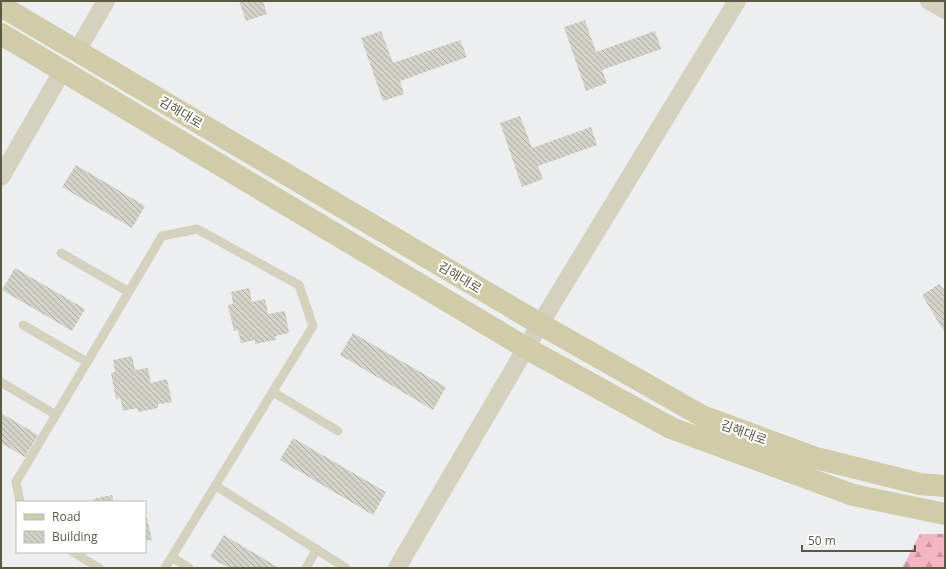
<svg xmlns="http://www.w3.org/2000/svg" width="946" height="569" font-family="'Open Sans','Noto Sans KR',sans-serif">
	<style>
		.forest { fill: url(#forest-firs) }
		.building { fill: url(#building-back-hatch) }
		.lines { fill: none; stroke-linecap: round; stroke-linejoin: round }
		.service { stroke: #d4d1be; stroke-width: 9 }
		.minor { stroke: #d4d1be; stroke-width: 18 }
		.primary { stroke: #d0cba8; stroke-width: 22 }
		.labels { text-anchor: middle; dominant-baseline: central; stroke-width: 4; stroke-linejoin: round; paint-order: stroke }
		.street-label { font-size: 13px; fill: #5c5943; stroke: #fff }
	</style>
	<defs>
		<pattern id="forest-firs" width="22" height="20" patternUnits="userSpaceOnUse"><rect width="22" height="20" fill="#f4b4c2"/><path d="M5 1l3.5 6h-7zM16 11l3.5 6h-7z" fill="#c9959f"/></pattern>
		<pattern id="building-back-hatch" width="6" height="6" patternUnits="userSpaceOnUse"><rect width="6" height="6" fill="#d2d2c8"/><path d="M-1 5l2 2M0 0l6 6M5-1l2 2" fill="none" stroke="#aeada4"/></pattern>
	</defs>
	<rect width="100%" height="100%" fill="#eceef0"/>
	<!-- forest -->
	<path class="forest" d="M920,534H945V568H902Z"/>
	<!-- building -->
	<path class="building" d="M239,1H263L267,14L246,21Z
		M585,20L596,52L655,31L661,49L602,70L607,83L586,91L564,27Z
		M381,31L393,63L460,40L467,57L400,81L404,94L383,101L361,38Z
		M520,116L532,148L591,127L597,145L538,166L543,179L522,187L500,123Z
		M76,165L145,206L132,228L62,187Z
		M15,268L85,309L72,331L2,290Z
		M939,284L945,291V333L922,295Z
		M249,288L252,302L265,299L268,314L285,311L289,333L275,336L276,340L255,344V340L241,343L238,330L234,331L228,305L233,304L231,292Z
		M353,333L446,387L433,410L340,355Z
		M132,356L135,370L148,368L151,383L167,379L172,402L158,404V408L138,412L137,408L123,411L120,398L116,399L111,373L115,372L113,360Z
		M1,413L38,435L25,457L1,443Z
		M293,438L386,492L373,515L280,460Z
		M112,495L114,502H94L93,499Z
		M145,518H147L152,540L145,541Z
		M224,535L279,568H229L210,557Z"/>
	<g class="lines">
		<!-- service -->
		<path class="service" d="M61,253L129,292
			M23,325L87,362
			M1,382L56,415
			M273,392L338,431
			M216,486L346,568
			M20,502L16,482L162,236L197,229L299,285L313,326L165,568
			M73,552L99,568
			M172,557L189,568
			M306,568L317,549"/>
		<!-- minor -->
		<path class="minor" d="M929,1L945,10
			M77,51L106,1
			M1,177L63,70
			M397,568L540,324L737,1"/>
		<!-- primary -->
		<path class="primary" d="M1,6L540,324L702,416L816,458L920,484L945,486
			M1,34L526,348L671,428L853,495L945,514"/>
	</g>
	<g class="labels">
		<!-- street labels -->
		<g class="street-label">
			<text transform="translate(181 112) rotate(31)">김해대로</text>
			<text transform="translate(460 277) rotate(31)">김해대로</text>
			<text transform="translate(744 432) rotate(20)">김해대로</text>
		</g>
	</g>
	<!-- border -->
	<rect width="946" height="569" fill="none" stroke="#5c5943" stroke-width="4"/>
	<!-- legend -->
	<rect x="16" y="501" width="130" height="52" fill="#ffffff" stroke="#bebdb4"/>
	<rect x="24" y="514" width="20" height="6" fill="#d0cba8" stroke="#bebdb4"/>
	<text x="52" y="521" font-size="12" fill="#5c5943">Road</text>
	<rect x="24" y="531" width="20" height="12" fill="url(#building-back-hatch)" stroke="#bebdb4"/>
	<text x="52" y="541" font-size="12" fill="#5c5943">Building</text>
	<!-- scale -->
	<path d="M802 545v6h113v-6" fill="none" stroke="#5c5943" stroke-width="2"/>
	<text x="808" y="545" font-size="12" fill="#5c5943" stroke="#ffffff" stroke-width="3" paint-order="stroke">50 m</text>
</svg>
